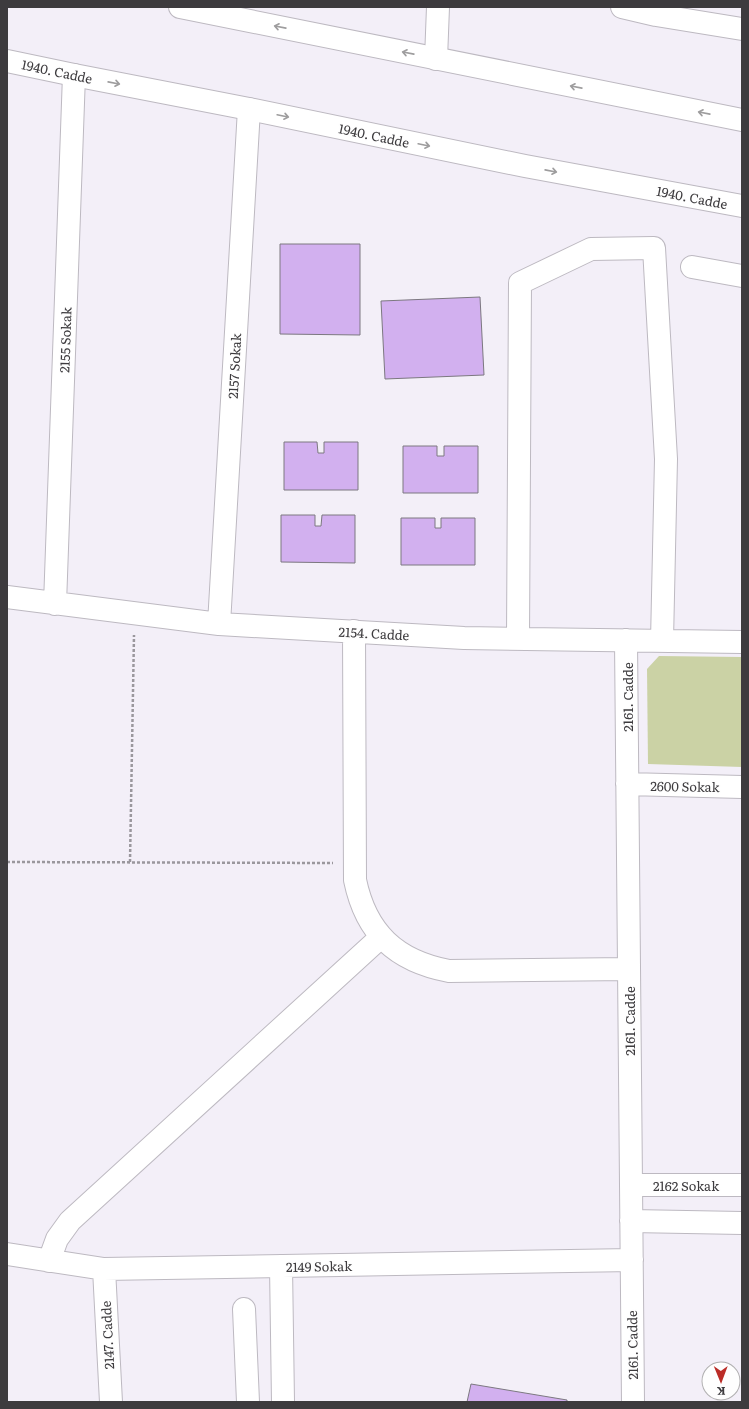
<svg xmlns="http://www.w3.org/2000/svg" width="749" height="1409" font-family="Literata,serif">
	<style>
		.green { fill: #cbd2a5 }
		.building { fill: #d2b0ef; stroke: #7c7880 }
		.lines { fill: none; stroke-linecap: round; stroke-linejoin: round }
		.minor-casing { stroke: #bdb9c1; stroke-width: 24 }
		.major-casing { stroke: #bdb9c1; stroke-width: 24 }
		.path { stroke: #9a979d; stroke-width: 2.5; stroke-dasharray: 3 2; stroke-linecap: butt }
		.minor { stroke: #fff; stroke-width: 22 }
		.major { stroke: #fff; stroke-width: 22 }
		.oneway { stroke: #9e9d9e }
		.labels { text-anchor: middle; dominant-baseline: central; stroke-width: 3; stroke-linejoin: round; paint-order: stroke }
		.street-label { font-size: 13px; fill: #3d3b3e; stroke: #fefefe }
	</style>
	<rect width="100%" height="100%" fill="#f3eff8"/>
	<!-- green -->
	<path class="green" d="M659,656L742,657V767L648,764L647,669Z"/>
	<!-- building -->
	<path class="building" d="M280,244H360V335L280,334Z
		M480,297L484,375L385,379L381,301Z
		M284,442H317L318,453H324V442H358V490H284Z
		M403,446H437V456H444V446H478V493H403Z
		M281,515H315V526H321L322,515H355V563L281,562Z
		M401,518H435V528H441V518H475V565H401Z
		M471,1384L567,1400V1402H467Z"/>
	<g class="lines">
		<!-- minor casing -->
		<g class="minor-casing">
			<path id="minor" d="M622,7L656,15L742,29
				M436,59L438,7
				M692,267L742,276
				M7,597L219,624L464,638L742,642
				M55,604L74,75
				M219,624L249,109
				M354,631L355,880C366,933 396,961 449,971L629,969
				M518,638L520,283L591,249L654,248L666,459L662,641
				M626,640L633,1402
				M627,784L742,787
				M631,1185H742
				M631,1221L742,1223
				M7,1254L104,1269L632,1260
				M49,1261L57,1239L70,1221L381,937
				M281,1266L283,1402
				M104,1269L111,1402
				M244,1309L248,1402"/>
		</g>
		<!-- major casing -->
		<g class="major-casing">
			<path id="major" d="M180,7L742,120
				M7,61L74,75L249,109L525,166L742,206"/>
		</g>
		<!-- path -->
		<path class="path" d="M7,862L333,863
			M130,862L134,635"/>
		<!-- minor -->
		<use href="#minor" class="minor"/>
		<!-- major -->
		<use href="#major" class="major"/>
	</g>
	<!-- one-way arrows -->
	<defs><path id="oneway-shaft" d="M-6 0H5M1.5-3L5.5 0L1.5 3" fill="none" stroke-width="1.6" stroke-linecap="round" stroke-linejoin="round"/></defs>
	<g class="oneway">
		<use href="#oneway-shaft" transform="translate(280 27) rotate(-169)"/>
		<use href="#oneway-shaft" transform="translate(408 53) rotate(-169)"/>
		<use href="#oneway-shaft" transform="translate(114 83) rotate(11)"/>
		<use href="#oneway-shaft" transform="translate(576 87) rotate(-169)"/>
		<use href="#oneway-shaft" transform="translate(704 113) rotate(-169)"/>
		<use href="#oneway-shaft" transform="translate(283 116) rotate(12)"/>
		<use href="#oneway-shaft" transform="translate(424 145) rotate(12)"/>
		<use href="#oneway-shaft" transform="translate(551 171) rotate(11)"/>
	</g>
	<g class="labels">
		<!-- street labels -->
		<g class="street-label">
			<text transform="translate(57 71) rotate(12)">1940. Cadde</text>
			<text transform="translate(374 135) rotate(12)">1940. Cadde</text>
			<text transform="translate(692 197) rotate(11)">1940. Cadde</text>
			<text transform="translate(65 340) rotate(-88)">2155 Sokak</text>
			<text transform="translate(234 366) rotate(-87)">2157 Sokak</text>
			<text transform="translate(374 633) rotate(3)">2154. Cadde</text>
			<text transform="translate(627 697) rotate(-90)">2161. Cadde</text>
			<text transform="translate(685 786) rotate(1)">2600 Sokak</text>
			<text transform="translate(629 1021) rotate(-90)">2161. Cadde</text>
			<text x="686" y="1185">2162 Sokak</text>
			<text transform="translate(319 1266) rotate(-1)">2149 Sokak</text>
			<text transform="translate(107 1335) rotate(-93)">2147. Cadde</text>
			<text transform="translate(632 1345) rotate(-91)">2161. Cadde</text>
		</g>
	</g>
	<!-- border -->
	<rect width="749" height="1409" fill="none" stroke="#3d3b3e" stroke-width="16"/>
	<!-- north arrow -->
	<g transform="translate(721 1381) rotate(179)"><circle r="19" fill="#fefefe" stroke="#b1b0b1"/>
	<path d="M0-3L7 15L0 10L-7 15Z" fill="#bb2c27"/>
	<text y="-6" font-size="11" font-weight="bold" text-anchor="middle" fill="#3d3b3e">K</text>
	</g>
</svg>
